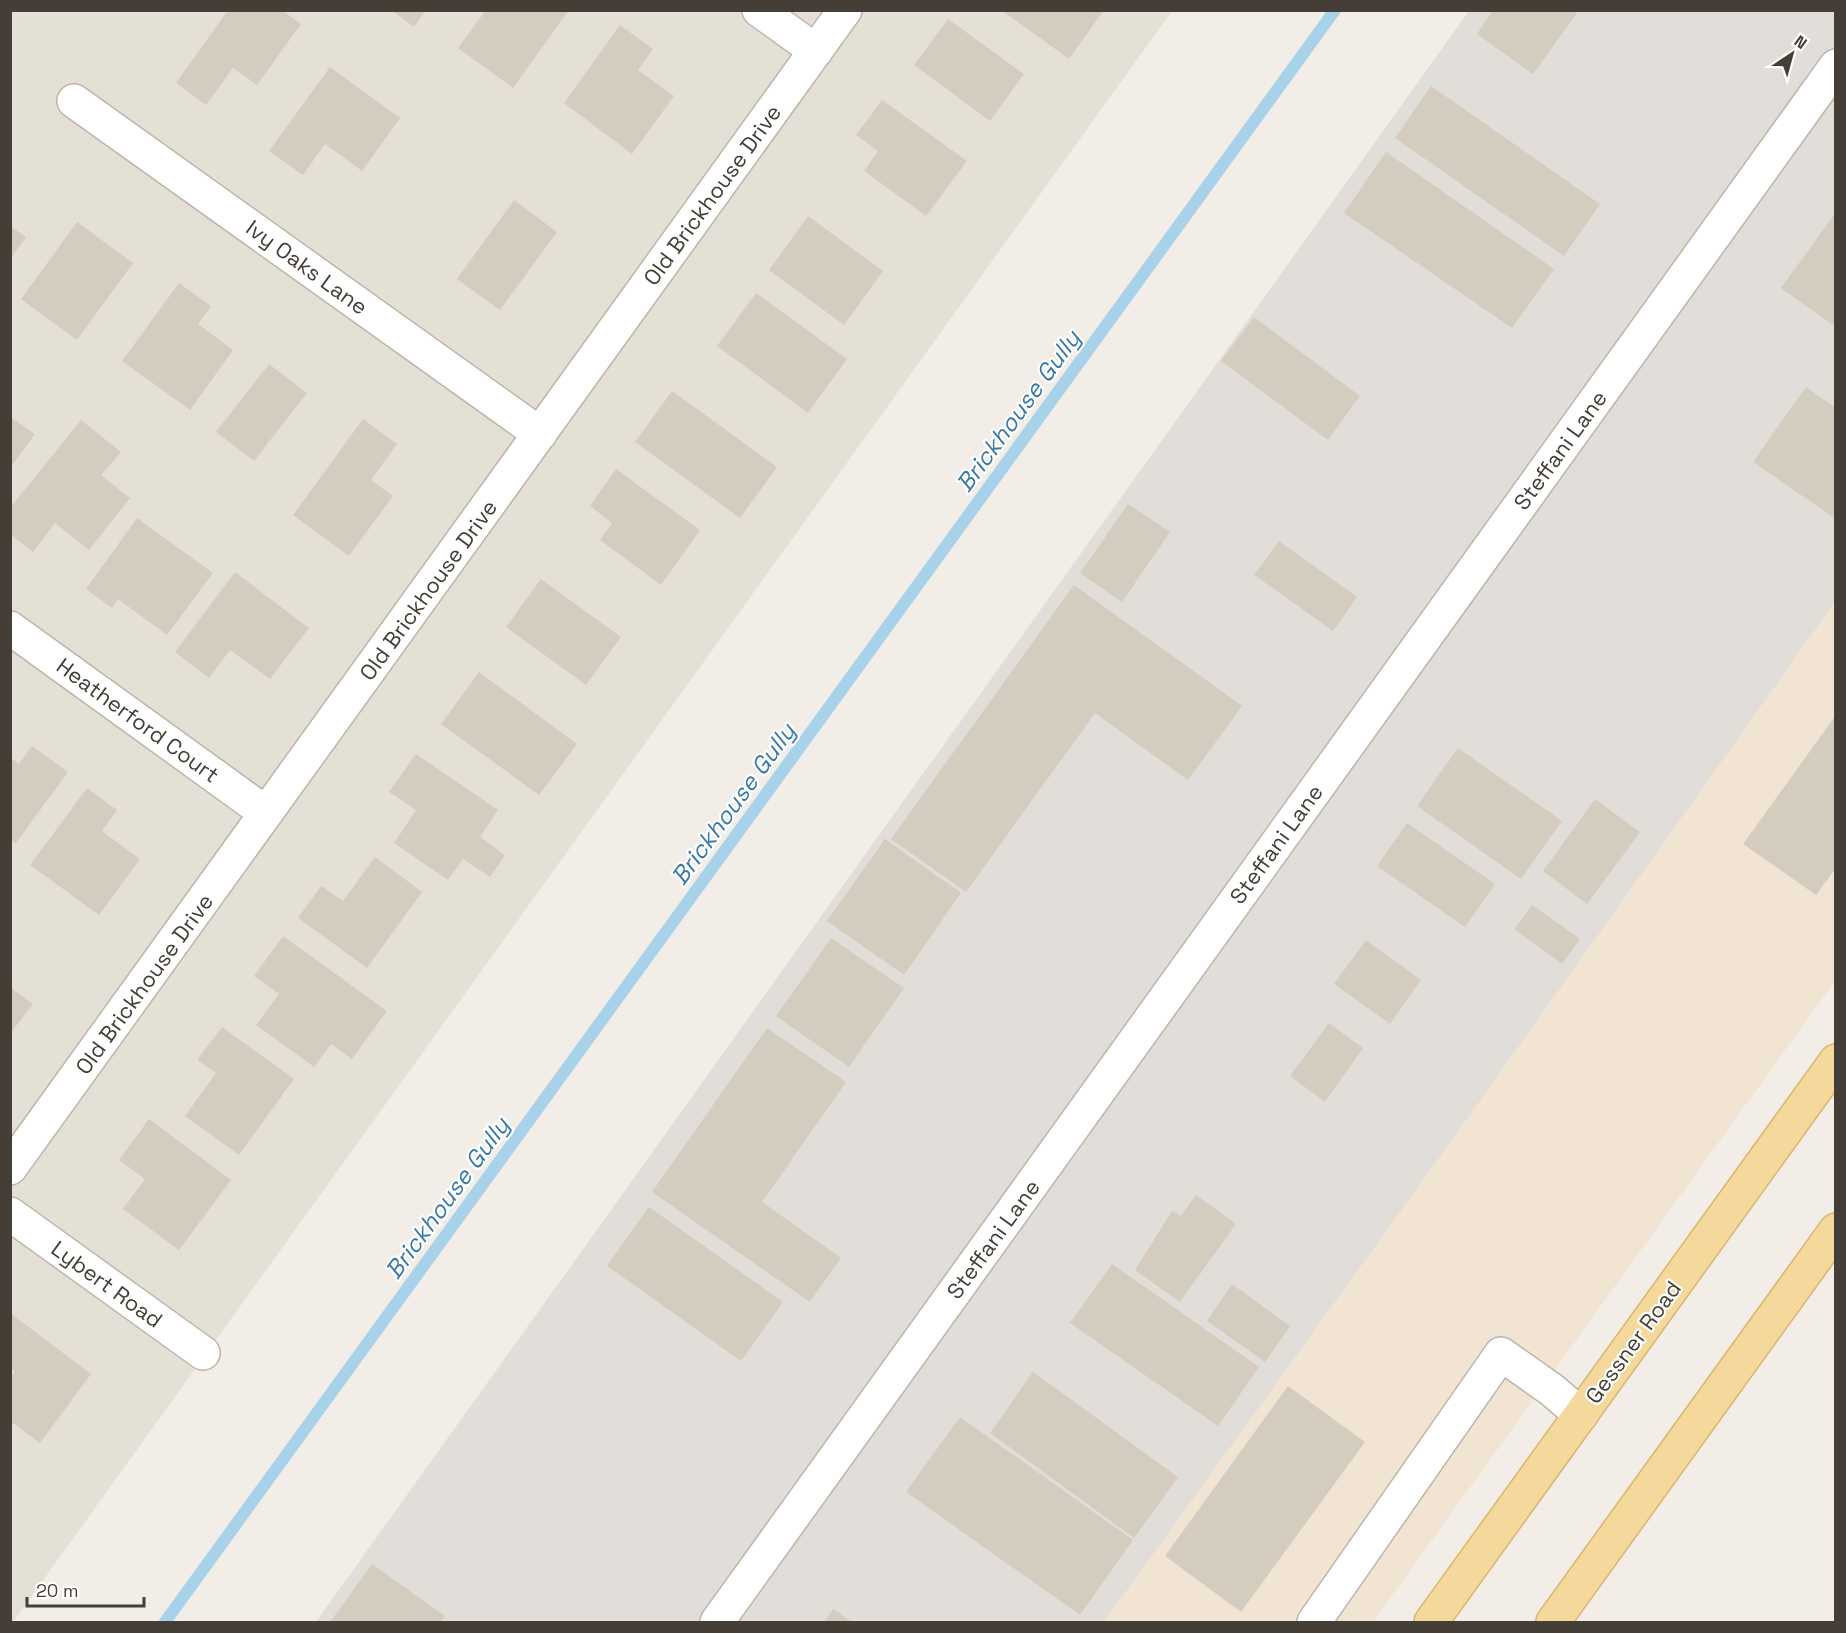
<svg xmlns="http://www.w3.org/2000/svg" width="1846" height="1633" font-family="'Space Grotesk',sans-serif">
	<style>
		.residential { fill: #e5e0d5 }
		.commercial { fill: #f2e4d3 }
		.industrial { fill: #e1ddd8 }
		.lines { fill: none; stroke-linecap: round; stroke-linejoin: round }
		.stream { stroke: #a8d1ea; stroke-width: 12 }
		.building { fill: #d5ccc0 }
		.minor-casing { stroke: #bcb5aa; stroke-width: 36 }
		.major-casing { stroke: #d9b56e; stroke-width: 36 }
		.minor { stroke: #fff; stroke-width: 33 }
		.major { stroke: #f5d99c; stroke-width: 33 }
		.labels { text-anchor: middle; dominant-baseline: central; stroke-width: 4.5; stroke-linejoin: round; paint-order: stroke }
		.street-label { font-size: 22px; fill: #443e36; stroke: #fff }
		.water-label { font-size: 24px; font-style: italic; fill: #397ba6; stroke: #fff }
	</style>
	<rect width="100%" height="100%" fill="#f2eee7"/>
	<!-- residential -->
	<path class="residential" d="M11,11H1172L13,1622H11Z"/>
	<!-- commercial -->
	<path class="commercial" d="M1835,602V981L1373,1622H1104Z"/>
	<!-- industrial -->
	<path class="industrial" d="M1469,11H1835V602L1467,1119L1104,1622H316Z"/>
	<g class="lines">
		<!-- stream -->
		<path class="stream" d="M165,1622L1335,10"/>
	</g>
	<!-- building -->
	<path class="building" d="M228,10H282L301,24L257,85L233,68L206,105L176,83Z
		M391,10H426L414,27Z
		M486,10H569L513,88L458,48Z
		M1001,10H1104L1069,59Z
		M1493,10H1579L1533,74L1477,34Z
		M948,19L1024,74L990,121L914,65Z
		M620,25L653,49L638,70L674,96L632,154L564,103Z
		M330,67L400,118L362,171L325,144L303,175L269,151Z
		M1431,86L1600,204L1564,256L1395,138Z
		M882,100L967,161L926,216L864,171L878,151L856,135Z
		M1386,152L1554,269L1512,328L1344,213Z
		M514,200L557,232L500,310L457,279Z
		M1836,212V327L1781,288Z
		M808,216L883,271L844,325L769,270Z
		M77,222L133,263L77,340L21,299Z
		M10,226L26,237L10,259Z
		M179,283L211,306L198,324L233,350L190,410L122,361Z
		M756,293L847,359L808,413L717,346Z
		M1254,317L1360,396L1328,440L1221,361Z
		M269,364L307,393L254,461L216,432Z
		M1806,387L1836,408V519L1753,462Z
		M672,391L777,467L740,518L635,442Z
		M10,417L35,434L10,468Z
		M363,419L397,444L371,480L393,496L349,556L293,515Z
		M81,420L121,452L101,475L130,498L89,550L55,523L33,552L10,534V508Z
		M616,469L700,530L661,585L600,540L612,523L590,506Z
		M1128,504L1170,532L1122,602L1080,573Z
		M137,518L213,573L167,635L118,599L112,608L86,589Z
		M1279,541L1357,597L1333,631L1254,575Z
		M235,572L309,628L270,679L230,650L209,678L175,652Z
		M541,579L621,637L586,685L506,627Z
		M1074,585L1242,706L1188,780L1095,713L966,892L891,839Z
		M479,672L577,744L539,795L441,724Z
		M1836,715V868L1816,895L1743,844Z
		M32,746L68,772L16,843L10,839V757L19,764Z
		M1458,748L1562,821L1521,879L1417,806Z
		M416,754L498,810L480,837L505,855L490,877L463,859L448,880L394,843L416,810L389,792Z
		M87,788L117,810L102,831L140,859L99,915L30,865Z
		M1595,799L1640,832L1587,904L1543,871Z
		M1407,823L1495,884L1465,927L1377,866Z
		M885,839L961,893L904,975L827,921Z
		M375,857L422,892L367,968L298,918L321,886L343,901Z
		M1532,905L1580,939L1562,964L1514,929Z
		M283,936L387,1011L352,1059L331,1044L314,1067L256,1025L279,994L254,976Z
		M831,938L904,988L849,1067L776,1016Z
		M1366,940L1421,980L1390,1024L1334,984Z
		M10,987L33,1004L10,1034Z
		M1329,1023L1363,1048L1325,1102L1290,1076Z
		M222,1027L294,1079L239,1155L185,1116L216,1073L197,1060Z
		M767,1028L846,1082L762,1202L841,1258L810,1302L652,1192Z
		M149,1119L231,1180L179,1250L123,1209L145,1179L119,1160Z
		M1196,1195L1236,1224L1180,1302L1135,1270L1172,1211L1181,1216Z
		M649,1207L783,1302L741,1361L607,1266Z
		M1112,1264L1259,1367L1218,1426L1070,1323Z
		M1232,1284L1290,1326L1265,1362L1207,1321Z
		M10,1313L91,1374L40,1443L10,1421V1378L15,1372L10,1368Z
		M1033,1372L1178,1477L1134,1538L990,1433Z
		M1288,1386L1365,1442L1241,1612L1165,1556Z
		M960,1417L1133,1540L1080,1615L906,1492Z
		M372,1564L445,1616L440,1622H330Z
		M833,1609L852,1622H824Z"/>
	<g class="lines">
		<!-- minor casing -->
		<g class="minor-casing">
			<path id="minor" d="M759,10L816,51
				M74,101L540,434
				M10,628L266,813
				M10,1168L845,10
				M10,1214L203,1353
				M717,1622L1836,66
				M1314,1622L1501,1354L1552,1390L1581,1415"/>
		</g>
		<!-- major casing -->
		<g class="major-casing">
			<path id="major" d="M1431,1622L1836,1061
				M1553,1622L1836,1230"/>
		</g>
		<!-- minor -->
		<use href="#minor" class="minor"/>
		<!-- major -->
		<use href="#major" class="major"/>
	</g>
	<g class="labels">
		<!-- street labels -->
		<g class="street-label">
			<text transform="translate(712 195) rotate(-54)">Old Brickhouse Drive</text>
			<text transform="translate(307 267) rotate(36)">Ivy Oaks Lane</text>
			<text transform="translate(1560 450) rotate(-54)">Steffani Lane</text>
			<text transform="translate(428 590) rotate(-54)">Old Brickhouse Drive</text>
			<text transform="translate(138 720) rotate(36)">Heatherford Court</text>
			<text transform="translate(1276 844) rotate(-54)">Steffani Lane</text>
			<text transform="translate(144 984) rotate(-54)">Old Brickhouse Drive</text>
			<text transform="translate(993 1239) rotate(-54)">Steffani Lane</text>
			<text transform="translate(107 1284) rotate(36)">Lybert Road</text>
			<text transform="translate(1633 1342) rotate(-54)">Gessner Road</text>
		</g>
		<!-- water labels -->
		<g class="water-label">
			<text transform="translate(1018 411) rotate(-54)">Brickhouse Gully</text>
			<text transform="translate(733 804) rotate(-54)">Brickhouse Gully</text>
			<text transform="translate(447 1198) rotate(-54)">Brickhouse Gully</text>
		</g>
	</g>
	<!-- border -->
	<rect width="1846" height="1633" fill="none" stroke="#443e36" stroke-width="24"/>
	<!-- north arrow -->
	<g transform="translate(1792 54) rotate(36)" stroke="#ffffff" stroke-width="4.5" paint-order="stroke">
	<path d="M0-4.5L10 22L0 15L-10 22Z" fill="#443e36"/>
	<text y="-9" font-size="16" font-weight="bold" text-anchor="middle" fill="#443e36">N</text>
	</g>
	<!-- scale -->
	<path d="M27 1597v9h117v-9" fill="none" stroke="#443e36" stroke-width="3"/>
	<text x="36" y="1597" font-size="18" fill="#443e36" stroke="#ffffff" stroke-width="4.5" paint-order="stroke">20 m</text>
</svg>
